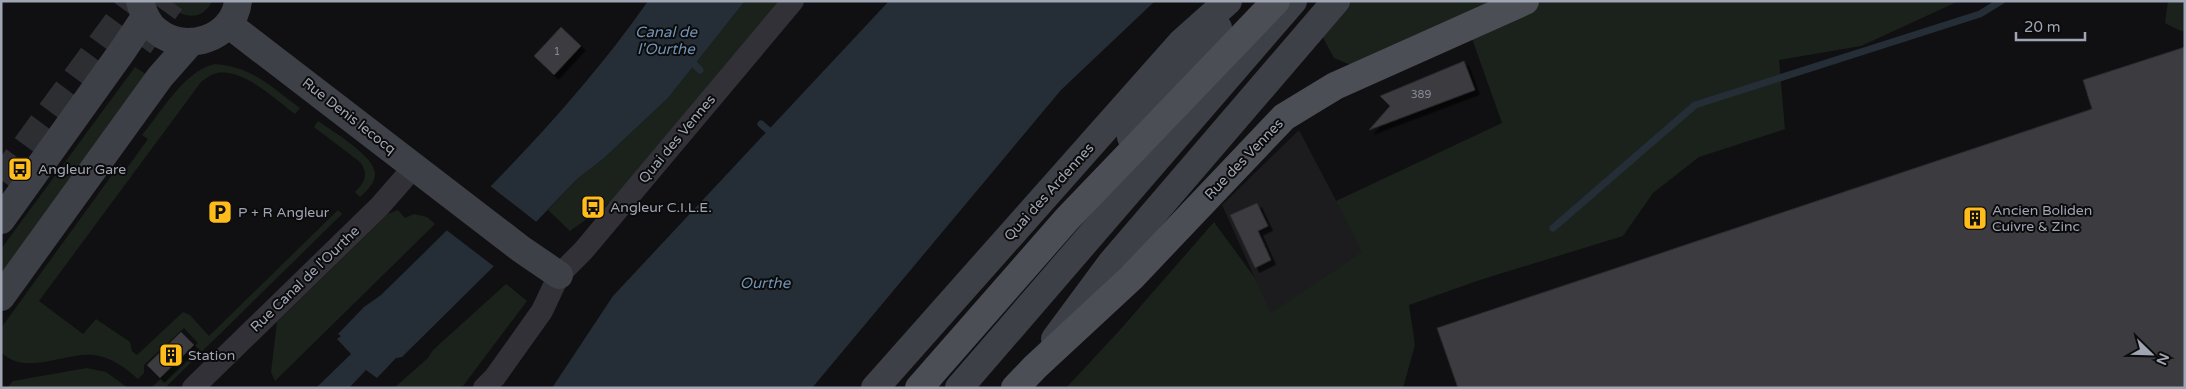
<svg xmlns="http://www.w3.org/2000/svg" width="2186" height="389" font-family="'Varela Round',sans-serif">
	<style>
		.built { fill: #1c1c1f }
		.green { fill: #1a221b }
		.water { fill: #252e36 }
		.pier { fill: #101012 }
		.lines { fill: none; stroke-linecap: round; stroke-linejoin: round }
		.stream { stroke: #252e36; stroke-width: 7 }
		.building { fill: #3a3a40; stroke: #2a2a2e; filter: url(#shadow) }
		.motorway-tunnel { stroke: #2d2e32; stroke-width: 28; stroke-dasharray: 28 14; stroke-linecap: butt }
		.minor { stroke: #313137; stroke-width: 22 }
		.secondary { stroke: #3e4047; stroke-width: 28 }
		.primary { stroke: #4c4e56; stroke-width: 28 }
		.labels { text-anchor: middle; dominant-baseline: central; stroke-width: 4; stroke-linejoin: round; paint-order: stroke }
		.number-label { font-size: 11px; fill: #868a97 }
		.street-label { font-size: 14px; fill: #a0a5b4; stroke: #0b0b0c }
		.poi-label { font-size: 14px; fill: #a0a5b4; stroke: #0b0b0c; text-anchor: start }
		.water-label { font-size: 15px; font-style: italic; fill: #7292b3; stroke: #0b0b0c }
	</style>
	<defs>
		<filter id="shadow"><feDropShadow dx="4.5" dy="4.5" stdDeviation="0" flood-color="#0009"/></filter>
	</defs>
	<rect width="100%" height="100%" fill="#101012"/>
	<!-- built -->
	<path class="built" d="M1299,130L1363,252L1271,314L1222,205Z"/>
	<!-- green -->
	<path class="green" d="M173,1H212C204,20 182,20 170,5Z
		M745,1H787L616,198L570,231L548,210L577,179L604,158L668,98Z
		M1347,1H1959L1861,46L1779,60L1785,129L1699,157L1653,193L1623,236L1480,280L1409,305L1415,345L1403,388H1066L1119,331L1214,222L1255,278L1271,313L1362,252L1336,201L1502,123L1464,16L1351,65L1334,58L1320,32Z
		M2168,1H2185V30L2181,31L2165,23Z
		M215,64C253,67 270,86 300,108L295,114C276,100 240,65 214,74C210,75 205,79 201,82L39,301L83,334L96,319L130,342L132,351L137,355L183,312L190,315L209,336L338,210L342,214L165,388H151L198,343L184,328L144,365V373L138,379C126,368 111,357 94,355C64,352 25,377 1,352V328L120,164L127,168L148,139L142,135C162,111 184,71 215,64Z
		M135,67L149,76L1,278V249Z
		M318,121C332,131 375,156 375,174C375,184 366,191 360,197L355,192C365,182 369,174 360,162L314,127Z
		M398,210L405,218L414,214L427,217L435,224L275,381L271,372L277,322L388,214Z
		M506,284L527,301L463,386L459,388H394L428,358L433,350Z
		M87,368L106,372L128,388H7L13,381Z"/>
	<!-- water -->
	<path class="water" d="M648,1H745L668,98L604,158L577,179L491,269L402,357L396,358L377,378L366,370L349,388H316L351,354L337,339L341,336L338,334L364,307L381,295C475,203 572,110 648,1Z
		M889,1H1155L1061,90L812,388H552L613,296Z"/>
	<!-- pier -->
	<path class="pier" d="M489,185L539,224L496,268L445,229Z"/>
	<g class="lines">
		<!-- stream -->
		<path class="stream" d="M695,65L700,70
			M761,124L768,130
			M1553,228L1695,105L1980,14L2001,1"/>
	</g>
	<!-- building -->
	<path class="building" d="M561,27L581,46L554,75L534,56Z
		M2185,47V388H1458L1437,328L2092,109L2083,80Z
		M1464,61L1475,90L1369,130L1390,106L1380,96Z
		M1257,203L1268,226L1258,231L1271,260L1255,268L1230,215Z
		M181,332L194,345L160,378L147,365Z"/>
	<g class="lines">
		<!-- motorway-tunnel -->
		<path class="motorway-tunnel" d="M139,45L171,1
			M1,180L133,1"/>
		<!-- minor -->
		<path class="minor" d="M193,388L379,207L414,167
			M484,388L495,377L542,311L559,275L583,251L793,1"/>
		<!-- secondary -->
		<path class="secondary" d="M140,1C143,12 147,24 157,31C184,54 234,39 238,1
			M228,24L521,249L559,275
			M1131,137L1218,28
			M1,220L123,50L145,17
			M1,297L160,77L190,43
			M1055,339L1112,262L1336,1
			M875,388L1181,43L1228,1
			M959,388L1293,1"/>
		<!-- primary -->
		<path class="primary" d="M919,388L1067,219L1276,1
			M1015,388L1035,367L1131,278L1284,117L1335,86L1525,1"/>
	</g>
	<!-- icons -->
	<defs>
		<g id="bus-square" transform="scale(1.25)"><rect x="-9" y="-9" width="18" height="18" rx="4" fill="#ffbc1a" stroke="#0b0b0c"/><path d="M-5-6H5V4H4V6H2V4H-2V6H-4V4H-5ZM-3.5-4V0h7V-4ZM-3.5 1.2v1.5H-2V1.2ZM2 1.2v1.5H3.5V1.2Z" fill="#111"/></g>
		<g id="parking-square" transform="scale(1.25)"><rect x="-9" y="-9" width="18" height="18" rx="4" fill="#ffbc1a" stroke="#0b0b0c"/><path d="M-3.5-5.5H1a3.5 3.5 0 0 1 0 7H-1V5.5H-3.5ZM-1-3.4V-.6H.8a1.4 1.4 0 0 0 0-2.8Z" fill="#111"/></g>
		<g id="building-square" transform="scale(1.25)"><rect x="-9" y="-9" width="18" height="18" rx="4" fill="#ffbc1a" stroke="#0b0b0c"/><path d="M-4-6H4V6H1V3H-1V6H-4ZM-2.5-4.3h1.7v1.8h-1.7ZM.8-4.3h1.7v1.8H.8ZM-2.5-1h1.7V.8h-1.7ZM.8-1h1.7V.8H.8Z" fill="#111"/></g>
	</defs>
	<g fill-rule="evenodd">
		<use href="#bus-square" x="20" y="169"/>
		<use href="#bus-square" x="593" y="207"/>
		<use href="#parking-square" x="220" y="212"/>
		<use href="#building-square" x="1975" y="218"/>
		<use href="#building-square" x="171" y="355"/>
	</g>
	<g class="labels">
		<!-- number labels -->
		<g class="number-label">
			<text x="557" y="51">1</text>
			<text x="1421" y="94">389</text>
		</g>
		<!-- street labels -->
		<g class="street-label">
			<text transform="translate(349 116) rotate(38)">Rue Denis lecocq</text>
			<text transform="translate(677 139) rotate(-50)">Quai des Vennes</text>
			<text transform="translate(1244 159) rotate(-46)">Rue des Vennes</text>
			<text transform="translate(1049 192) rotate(-48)">Quai des Ardennes</text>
			<text transform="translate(305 279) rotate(-44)">Rue Canal de l'Ourthe</text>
		</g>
		<!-- poi labels -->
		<g class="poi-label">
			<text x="38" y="169">Angleur Gare</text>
			<text x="610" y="207">Angleur C.I.L.E.</text>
			<text x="1992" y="210">Ancien Boliden<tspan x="1992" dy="16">Cuivre &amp; Zinc</tspan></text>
			<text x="238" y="212">P + R Angleur</text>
			<text x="188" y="355">Station</text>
		</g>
		<!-- water labels -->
		<g class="water-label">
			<text x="666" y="32">Canal de<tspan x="666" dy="17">l'Ourthe</tspan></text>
			<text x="765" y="283">Ourthe</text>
		</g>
	</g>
	<!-- border -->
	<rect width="2186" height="389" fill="none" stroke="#a0a5b4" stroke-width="5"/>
	<!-- north arrow -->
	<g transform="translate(2151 354) rotate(113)" stroke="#0b0b0c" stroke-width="4" paint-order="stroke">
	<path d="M0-4L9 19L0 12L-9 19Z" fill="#a0a5b4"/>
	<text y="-8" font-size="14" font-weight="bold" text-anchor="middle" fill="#a0a5b4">N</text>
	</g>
	<!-- scale -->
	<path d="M2016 32v8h69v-8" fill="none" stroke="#a0a5b4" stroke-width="2.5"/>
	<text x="2024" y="32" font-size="15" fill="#a0a5b4" stroke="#0b0b0c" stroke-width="4" paint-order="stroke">20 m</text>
</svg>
